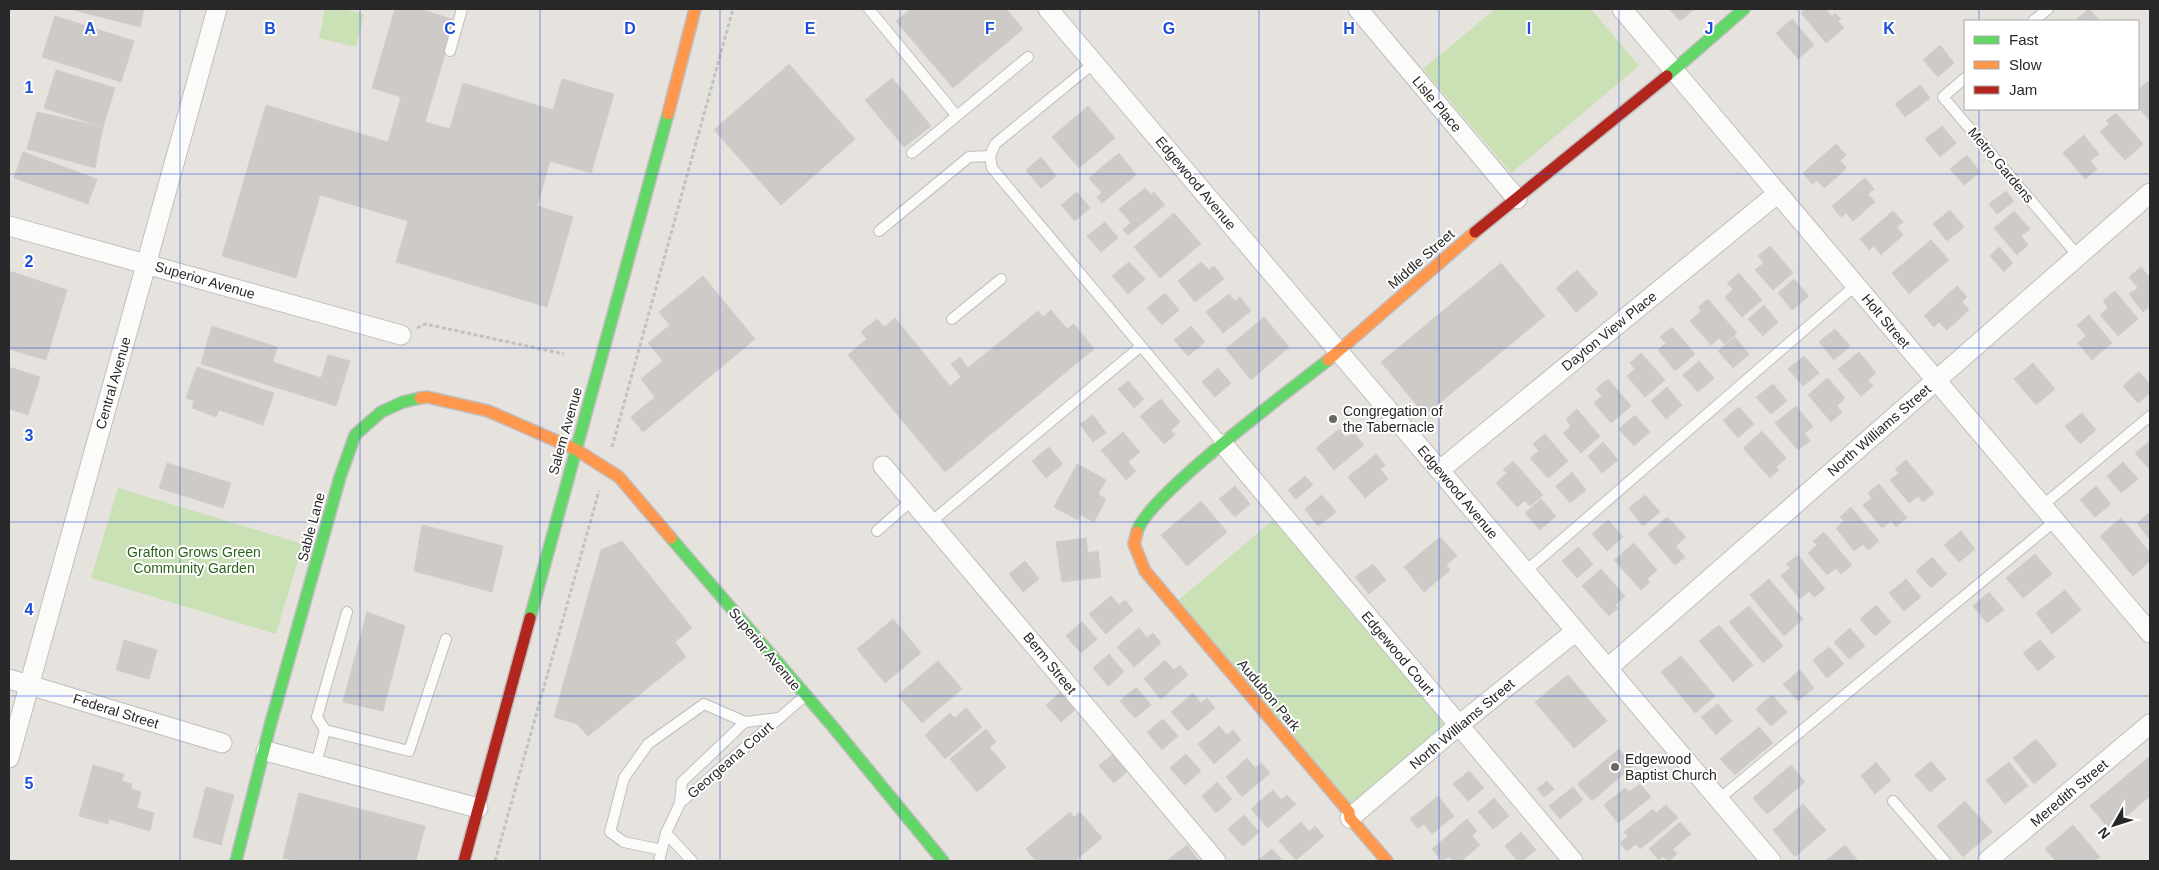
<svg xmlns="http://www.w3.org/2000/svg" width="2159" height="870" font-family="Helvetica,sans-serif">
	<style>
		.green { fill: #cae1b6 }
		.building { fill: #cdcac7; stroke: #d1cec9 }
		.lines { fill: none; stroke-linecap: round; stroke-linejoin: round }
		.lane-casing { stroke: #c0bebf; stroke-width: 12 }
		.street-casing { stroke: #c0bebf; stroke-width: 21 }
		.fast-casing { stroke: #c0bebf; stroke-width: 14 }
		.slow-casing { stroke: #c0bebf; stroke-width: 14 }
		.jam-casing { stroke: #c0bebf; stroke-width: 14 }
		.path { stroke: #c3c2c2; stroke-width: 3; stroke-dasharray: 4 2.5; stroke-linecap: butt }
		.lane { stroke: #fbfbfa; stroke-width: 10 }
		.street { stroke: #fbfbfa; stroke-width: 19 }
		.fast { stroke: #63d668; stroke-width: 11 }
		.slow { stroke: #ff974d; stroke-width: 11 }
		.jam { stroke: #b3261e; stroke-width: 11 }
		.grid { fill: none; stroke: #1d4ed8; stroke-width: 1; stroke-opacity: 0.55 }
		.poi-dot { fill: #6a6967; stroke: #fff; stroke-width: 2 }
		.labels { text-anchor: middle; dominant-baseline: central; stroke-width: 4; stroke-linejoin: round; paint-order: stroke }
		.street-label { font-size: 14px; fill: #282828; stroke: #fff }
		.poi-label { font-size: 14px; fill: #282828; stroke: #fff; text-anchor: start }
		.park-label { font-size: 14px; fill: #2d621b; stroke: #fff }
		.grid-label { font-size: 16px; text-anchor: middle; font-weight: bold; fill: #1d4ed8; stroke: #fff; stroke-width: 4; stroke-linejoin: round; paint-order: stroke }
	</style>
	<rect width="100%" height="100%" fill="#e6e2dd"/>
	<!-- green -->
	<path class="green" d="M325,9H341L364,14L356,47L319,38Z
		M1495,9H1591L1639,66L1511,173L1423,69Z
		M118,488L303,544L276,634L91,578Z
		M1278,516L1454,724L1349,812L1174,604Z"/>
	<!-- building -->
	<path class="building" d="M70,9H144L140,27Z
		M395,9H419L455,20L425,122L450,129L463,83L553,110L562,79L614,94L591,173L550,161L537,206L573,217L547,307L396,262L408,221L320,195L296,278L222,256L266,105L388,142L401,97L372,88Z
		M907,9H1006L1023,29L953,88L896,21L909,11Z
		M1669,9H1694L1680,21Z
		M1805,9H1830L1827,11L1832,16L1835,13L1841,19L1838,21L1844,28L1826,43L1801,13Z
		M2089,9L2100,21H2074Z
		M55,16L134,41L121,82L42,57Z
		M1792,19L1814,45L1798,59L1776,33Z
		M1940,45L1954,63L1938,77L1923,60Z
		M789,64L855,139L781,205L714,130Z
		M56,70L115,88L103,127L44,108Z
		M892,78L931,126L904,147L865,100Z
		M2148,81L2150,84V121L2138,107V90Z
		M1920,85L1930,98L1905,117L1895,104Z
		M1088,106L1115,138L1079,168L1052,137Z
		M37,112L103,127L95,168L27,149Z
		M2116,113L2143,144L2125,160L2100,132L2109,124L2106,121Z
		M1942,126L1956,143L1940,157L1925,139Z
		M2084,135L2099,154L2090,161L2097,169L2085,179L2063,153Z
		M1836,144L1846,155L1840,161L1847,168L1824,188L1817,180L1812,184L1803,173Z
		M23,152L97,179L88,204L14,178Z
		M1119,153L1136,175L1102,203L1097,197L1102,193L1089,178Z
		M1967,155L1980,172L1964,185L1950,169Z
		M1041,157L1056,176L1041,188L1026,170Z
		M1865,178L1874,189L1868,194L1875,202L1853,221L1846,213L1841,217L1832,206Z
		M1145,188L1151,195L1154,192L1165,205L1128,235L1123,229L1131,223L1119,209Z
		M2006,191L2014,201L1997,214L1989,204Z
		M1077,192L1090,208L1075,221L1061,205Z
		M1950,210L1964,227L1947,241L1933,224Z
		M1893,211L1903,222L1897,227L1903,235L1881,255L1874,246L1869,250L1860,239Z
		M2014,211L2030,229L2021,236L2028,245L2017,255L1994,228Z
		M1174,213L1201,244L1160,278L1134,247Z
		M1105,222L1118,238L1101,252L1087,236Z
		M1931,240L1949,260L1909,294L1892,273Z
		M1770,246L1793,273L1773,290L1755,270L1764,263L1758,256Z
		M1999,247L2013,263L2004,272L1990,256Z
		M1129,262L1145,279L1128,294L1112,276Z
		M1201,262L1209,270L1214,266L1224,279L1195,302L1178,281Z
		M1501,263L1545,316L1425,415L1381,362Z
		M2141,267L2150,278V306L2143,312L2129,294L2138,288L2129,277Z
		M1577,270L1598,294L1576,312L1556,288Z
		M9,271L67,290L46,360L9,349Z
		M1739,273L1762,300L1742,317L1725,297L1733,289L1727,283Z
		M703,276L755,339L643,432L631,417L655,397L641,379L663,361L648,343L670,325L659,312Z
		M1794,279L1809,296L1792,310L1778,293Z
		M1957,286L1967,297L1962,302L1969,310L1947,330L1939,322L1934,327L1924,316Z
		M2115,291L2138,319L2118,336L2100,315L2108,308L2103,301Z
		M1165,293L1179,310L1162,325L1147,308Z
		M1229,294L1235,301L1240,297L1251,311L1223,333L1206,312Z
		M1708,299L1737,333L1725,344L1719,338L1711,345L1690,321L1701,311L1698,307Z
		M1764,305L1778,322L1763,336L1748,319Z
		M1051,310L1067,329L1074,324L1094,349L945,472L848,355L867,339L861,332L877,319L884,327L895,318L950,386L961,377L951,364L960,357L968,368L1038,311L1043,317Z
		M2089,315L2112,343L2092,360L2078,343L2086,336L2077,325Z
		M1264,317L1289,347L1251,380L1226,349Z
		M212,326L277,347L273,362L321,378L328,355L350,361L336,406L201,364Z
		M1191,326L1205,342L1188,356L1174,340Z
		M1672,327L1695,354L1675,371L1658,350L1666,343L1660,337Z
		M1835,329L1850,346L1834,360L1819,342Z
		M1735,337L1749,354L1733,368L1718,351Z
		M1859,352L1876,373L1868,380L1873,386L1861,396L1838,369Z
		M1641,353L1665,380L1645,397L1627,376L1635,369L1630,363Z
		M1804,356L1819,373L1803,386L1788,369Z
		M1699,361L1714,378L1698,392L1683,375Z
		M2033,363L2055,389L2036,405L2014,379Z
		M9,367L40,377L28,415L9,409Z
		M197,367L274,393L263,425L219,410L216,417L192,408L194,401L186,398Z
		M1218,368L1231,383L1215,397L1202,382Z
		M2139,372L2150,384V393L2138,403L2123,386Z
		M1828,378L1845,398L1837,406L1842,412L1831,422L1808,395Z
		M1608,379L1631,406L1611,423L1594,403L1602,396L1596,389Z
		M1128,381L1144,399L1134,408L1118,389Z
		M1773,384L1787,401L1771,414L1756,397Z
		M1667,387L1682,405L1666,419L1651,401Z
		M1161,399L1180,422L1171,430L1175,435L1164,444L1140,416Z
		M1796,406L1813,427L1804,433L1810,441L1798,450L1775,423Z
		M1739,407L1754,424L1738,438L1723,420Z
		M1577,409L1600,436L1581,453L1563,433L1571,426L1566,419Z
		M2082,413L2096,430L2080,444L2065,426Z
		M1093,415L1106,433L1093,442L1080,424Z
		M1635,415L1650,432L1634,446L1619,429Z
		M1339,429L1346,438L1353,432L1364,445L1334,470L1316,448Z
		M1762,431L1786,458L1776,467L1779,470L1770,478L1743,448Z
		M1123,432L1140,452L1128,462L1136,471L1126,480L1101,450Z
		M1545,434L1568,461L1548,478L1530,458L1539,451L1533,444Z
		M2150,441V470L2135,453Z
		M1603,442L1618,460L1602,473L1588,456Z
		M1049,447L1063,464L1046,478L1032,461Z
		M1376,454L1385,465L1380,469L1388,479L1365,498L1348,477Z
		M1906,460L1934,493L1923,502L1918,496L1909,503L1890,480L1899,473L1895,469Z
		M1513,461L1543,495L1530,506L1525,500L1517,507L1496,483L1507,473L1503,470Z
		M2123,462L2138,479L2121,493L2107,476Z
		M167,463L231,483L223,508L159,488Z
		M1077,464L1106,480L1098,494L1106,499L1094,522L1081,515L1078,520L1054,507Z
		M1572,472L1586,490L1570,503L1556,486Z
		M1305,476L1313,485L1296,499L1288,490Z
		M1879,484L1907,518L1896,527L1891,521L1882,528L1863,505L1872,498L1868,493Z
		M1235,486L1250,504L1235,517L1219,499Z
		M2096,486L2111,504L2095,517L2080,500Z
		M1322,495L1336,512L1318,526L1305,509Z
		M1645,495L1660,512L1643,526L1629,508Z
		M1541,499L1556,516L1540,530L1525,513Z
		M1201,501L1227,532L1187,566L1161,535Z
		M1851,507L1879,541L1868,550L1863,544L1854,551L1836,528L1844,521L1840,517Z
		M2150,512V540L2137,523Z
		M1667,517L1686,537L1676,546L1685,557L1675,565L1648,534Z
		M2121,518L2150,553V561L2133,576L2100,536Z
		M1608,520L1623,537L1607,551L1592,534Z
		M422,525L503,546L492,592L414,571Z
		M1961,531L1975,549L1959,562L1944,545Z
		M1824,532L1852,565L1841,574L1836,568L1827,575L1808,553L1817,545L1813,541Z
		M1440,537L1457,556L1446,565L1450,570L1424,592L1404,567Z
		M1086,538L1088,553L1098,551L1101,577L1062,582L1056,542Z
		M622,541L692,628L675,642L686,657L588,736L577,724L554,717L601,550Z
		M1634,543L1657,570L1647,579L1650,582L1641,590L1614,560Z
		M1578,547L1593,564L1577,578L1562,561Z
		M2035,554L2052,574L2023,598L2006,578Z
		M1798,555L1825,589L1814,597L1809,591L1800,599L1781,576L1790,568L1786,564Z
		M1932,557L1947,574L1931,588L1916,571Z
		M1025,561L1039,579L1023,592L1009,574Z
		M1373,564L1386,580L1369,594L1355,577Z
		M1601,569L1625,596L1615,605L1618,608L1609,616L1582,586Z
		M1769,579L1803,619L1784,636L1750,595Z
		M1906,579L1921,597L1904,611L1889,593Z
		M2065,590L2081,610L2052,634L2036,613Z
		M1989,592L2004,610L1987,623L1973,606Z
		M1111,596L1119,605L1125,600L1133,610L1106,634L1089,614Z
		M1876,605L1891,622L1875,636L1860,619Z
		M1749,606L1783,646L1763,663L1729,622Z
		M367,612L405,626L383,711L343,702Z
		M893,619L921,653L885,683L857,649Z
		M1082,622L1097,639L1081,653L1066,636Z
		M1719,625L1753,665L1733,682L1699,641Z
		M1139,628L1147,638L1153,633L1161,643L1134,667L1117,647Z
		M1850,628L1865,646L1849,659L1834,642Z
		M124,640L157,650L149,679L116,670Z
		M2040,640L2055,657L2038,671L2023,653Z
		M1829,647L1844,664L1827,678L1813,660Z
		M1109,654L1124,672L1108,686L1093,668Z
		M1681,656L1715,696L1695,713L1661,672Z
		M1165,660L1174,670L1180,665L1188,675L1161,699L1144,679Z
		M938,661L962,689L922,723L898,695Z
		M1800,670L1814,688L1798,701L1783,684Z
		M1568,675L1607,721L1574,748L1535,702Z
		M1136,687L1151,705L1135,718L1120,701Z
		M1062,691L1077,708L1061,722L1046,705Z
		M1193,693L1201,703L1207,698L1215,708L1188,731L1171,712Z
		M1772,695L1787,712L1771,726L1756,709Z
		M1718,704L1732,721L1716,735L1701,717Z
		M966,708L982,727L945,759L925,735L950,713L955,718Z
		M1163,719L1178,736L1162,750L1147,732Z
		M1219,726L1227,735L1233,730L1241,740L1214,764L1198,744Z
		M1759,727L1773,743L1735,775L1720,759Z
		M986,729L996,742L989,747L1006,767L977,792L950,759Z
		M2036,739L2057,765L2034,784L2013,758Z
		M1619,749L1633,766L1592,801L1577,784Z
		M1115,752L1130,769L1114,783L1099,766Z
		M1186,754L1201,771L1185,785L1170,768Z
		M2150,756V796L2110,830L2090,806Z
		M1247,758L1255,768L1261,763L1270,773L1242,797L1226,777Z
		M1931,761L1946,779L1930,792L1915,775Z
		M1876,762L1891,780L1875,794L1861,776Z
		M2009,762L2028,786L2005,804L1986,780Z
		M93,765L124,774L122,781L132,784L131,789L141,792L137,808L154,813L150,831L109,819L108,824L79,816Z
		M1791,765L1805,782L1767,814L1753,798Z
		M1469,771L1484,788L1468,801L1453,784Z
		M1547,781L1554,789L1544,797L1537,789Z
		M1217,782L1232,799L1216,813L1202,796Z
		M1640,784L1651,797L1618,823L1604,805L1625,788L1629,792Z
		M206,787L234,795L221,845L193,837Z
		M1573,787L1583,800L1560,819L1549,806Z
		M1273,790L1281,800L1287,795L1296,804L1268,828L1251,809Z
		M299,793L425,826L416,861H297L283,858Z
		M1438,796L1454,816L1432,834L1424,824L1418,829L1410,819Z
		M1494,798L1509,816L1493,829L1478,812Z
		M1965,801L1992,832L1963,857L1937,826Z
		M1803,804L1826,830L1795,857L1773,830Z
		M1666,805L1678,818L1640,849L1636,844L1627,851L1620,843L1628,836L1624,832L1653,809L1656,813Z
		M1070,812L1074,817L1080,812L1102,838L1075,861H1036L1026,849Z
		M1244,815L1259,832L1243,846L1228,829Z
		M1467,819L1477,831L1472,836L1480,845L1461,861H1453L1449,857L1442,861L1432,849Z
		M1301,822L1309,832L1315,826L1324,836L1296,860L1279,841Z
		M1680,822L1691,834L1673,849L1677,854L1669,861L1662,856L1659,860L1649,849Z
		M2073,825L2100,857L2095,861H2056L2045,849Z
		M1521,832L1536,850L1522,861H1518L1505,846Z
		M1187,845L1199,861H1169L1168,860Z
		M1845,845L1858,861H1825Z
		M1272,849L1283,861H1257Z"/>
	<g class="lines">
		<!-- lane casing -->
		<g class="lane-casing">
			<path id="lane" d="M869,9L956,115
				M2033,21L2048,9
				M450,51L462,9
				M1094,63L995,144L990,156L992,168L1223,444
				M1965,78L1943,97L2078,256
				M912,153L1028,57
				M879,231L969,157L990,156
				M952,319L1001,279
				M2042,506L2150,416
				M931,522L1141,346
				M877,531L912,500
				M1526,571L1856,285
				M325,730L317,717L347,612
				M316,764L325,730L409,751L446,639
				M1719,799L2055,521
				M1893,801L1945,861
				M680,803L682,782L745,722
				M666,833L692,861
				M662,850L624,842L610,832L624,778L648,744L704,704L745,722L779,718
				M659,861L666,833L680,803L805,696"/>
		</g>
		<!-- street casing -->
		<g class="street-casing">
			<path id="street" d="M1048,9L1771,861
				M1358,9L1517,199
				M1622,9L2150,633
				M9,226L401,335
				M1223,444L1573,861
				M883,466L1216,861
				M1440,470L1778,193
				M1608,668L2150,193
				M9,679L222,743
				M266,751L478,808
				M9,758L217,9
				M1350,818L1459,725L1576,631
				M1987,861L2150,724"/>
		</g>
		<!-- fast casing -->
		<g class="fast-casing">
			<path id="fast" d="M1667,76L1744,9
				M1137,532C1146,497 1293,388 1328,360
				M671,538L834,728L943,861
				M530,618L668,114
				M236,861L270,726L340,477L355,435L381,412L403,402L420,398"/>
		</g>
		<!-- slow casing -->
		<g class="slow-casing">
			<path id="slow" d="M668,114L695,9
				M1328,360L1475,232
				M420,398L427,397L488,411L575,449L619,477L671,538
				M1137,532L1134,544L1145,571L1349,812L1350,818L1387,861"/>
		</g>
		<!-- jam casing -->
		<g class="jam-casing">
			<path id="jam" d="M1475,232L1667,76
				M464,861L530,618"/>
		</g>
		<!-- path -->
		<path class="path" d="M417,328L425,324L564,354
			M612,447L733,9
			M495,861L599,491"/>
		<!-- lane -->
		<use href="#lane" class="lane"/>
		<!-- street -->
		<use href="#street" class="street"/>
		<!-- fast -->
		<use href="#fast" class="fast"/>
		<!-- slow -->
		<use href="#slow" class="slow"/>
		<!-- jam -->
		<use href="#jam" class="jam"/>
	</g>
	<!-- grid -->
	<path class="grid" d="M180,9V861M360,9V861M540,9V861M720,9V861M900,9V861M1080,9V861M1259,9V861M1439,9V861M1619,9V861M1799,9V861M1979,9V21M1979,109V861M9,174H2150M9,348H2150M9,522H2150M9,696H2150"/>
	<!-- markers -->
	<g class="poi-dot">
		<circle cx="1333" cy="419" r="5"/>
		<circle cx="1615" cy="767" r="5"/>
	</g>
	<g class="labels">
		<!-- street labels -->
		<g class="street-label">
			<text transform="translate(1437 104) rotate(50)">Lisle Place</text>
			<text transform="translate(2001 165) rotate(50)">Metro Gardens</text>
			<text transform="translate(1196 183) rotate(50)">Edgewood Avenue</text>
			<text transform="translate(1421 259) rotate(-41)">Middle Street</text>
			<text transform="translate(205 280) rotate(16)">Superior Avenue</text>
			<text transform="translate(1886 321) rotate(50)">Holt Street</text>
			<text transform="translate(1609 331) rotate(-39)">Dayton View Place</text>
			<text transform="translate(113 383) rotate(-74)">Central Avenue</text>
			<text transform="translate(1879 430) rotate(-41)">North Williams Street</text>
			<text transform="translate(565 431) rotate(-74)">Salem Avenue</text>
			<text transform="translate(1458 492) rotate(50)">Edgewood Avenue</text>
			<text transform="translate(311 527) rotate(-75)">Sable Lane</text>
			<text transform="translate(765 649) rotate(50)">Superior Avenue</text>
			<text transform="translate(1398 653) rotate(50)">Edgewood Court</text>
			<text transform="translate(1050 663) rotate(51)">Berm Street</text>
			<text transform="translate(1269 695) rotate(50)">Audubon Park</text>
			<text transform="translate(116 711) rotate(17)">Federal Street</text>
			<text transform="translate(1462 724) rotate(-40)">North Williams Street</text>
			<text transform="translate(730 760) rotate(-41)">Georgeana Court</text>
			<text transform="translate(2069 793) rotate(-40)">Meredith Street</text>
		</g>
		<!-- poi labels -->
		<g class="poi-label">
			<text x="1343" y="411">Congregation of<tspan x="1343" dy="16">the Tabernacle</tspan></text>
			<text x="1625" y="759">Edgewood<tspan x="1625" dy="16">Baptist Church</tspan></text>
		</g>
		<!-- park labels -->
		<g class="park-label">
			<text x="194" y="552">Grafton Grows Green<tspan x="194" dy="16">Community Garden</tspan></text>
		</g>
	</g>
	<g class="grid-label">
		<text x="90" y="34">A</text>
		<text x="270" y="34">B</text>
		<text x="450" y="34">C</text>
		<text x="630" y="34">D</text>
		<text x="810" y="34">E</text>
		<text x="990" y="34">F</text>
		<text x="1169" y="34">G</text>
		<text x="1349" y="34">H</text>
		<text x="1529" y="34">I</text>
		<text x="1709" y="34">J</text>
		<text x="1889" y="34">K</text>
		<text x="29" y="93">1</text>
		<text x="29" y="267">2</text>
		<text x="29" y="441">3</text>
		<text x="29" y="615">4</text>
		<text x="29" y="789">5</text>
	</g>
	<!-- border -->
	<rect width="2159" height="870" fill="none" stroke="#282828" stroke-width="20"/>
	<!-- legend -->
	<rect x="1964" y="20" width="175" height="90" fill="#ffffff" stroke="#a9a9a9"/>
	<rect x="1974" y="36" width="25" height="8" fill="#63d668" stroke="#a9a9a9"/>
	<text x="2009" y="45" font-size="15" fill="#282828">Fast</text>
	<rect x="1974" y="61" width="25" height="8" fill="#ff974d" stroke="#a9a9a9"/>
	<text x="2009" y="70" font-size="15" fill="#282828">Slow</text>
	<rect x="1974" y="86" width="25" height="8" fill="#b3261e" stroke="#a9a9a9"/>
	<text x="2009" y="95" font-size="15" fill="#282828">Jam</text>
	<!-- north arrow -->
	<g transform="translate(2114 825) rotate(231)" stroke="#ffffff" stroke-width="4" paint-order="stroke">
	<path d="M0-4L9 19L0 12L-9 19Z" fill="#282828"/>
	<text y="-8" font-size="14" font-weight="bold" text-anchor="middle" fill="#282828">N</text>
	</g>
</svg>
